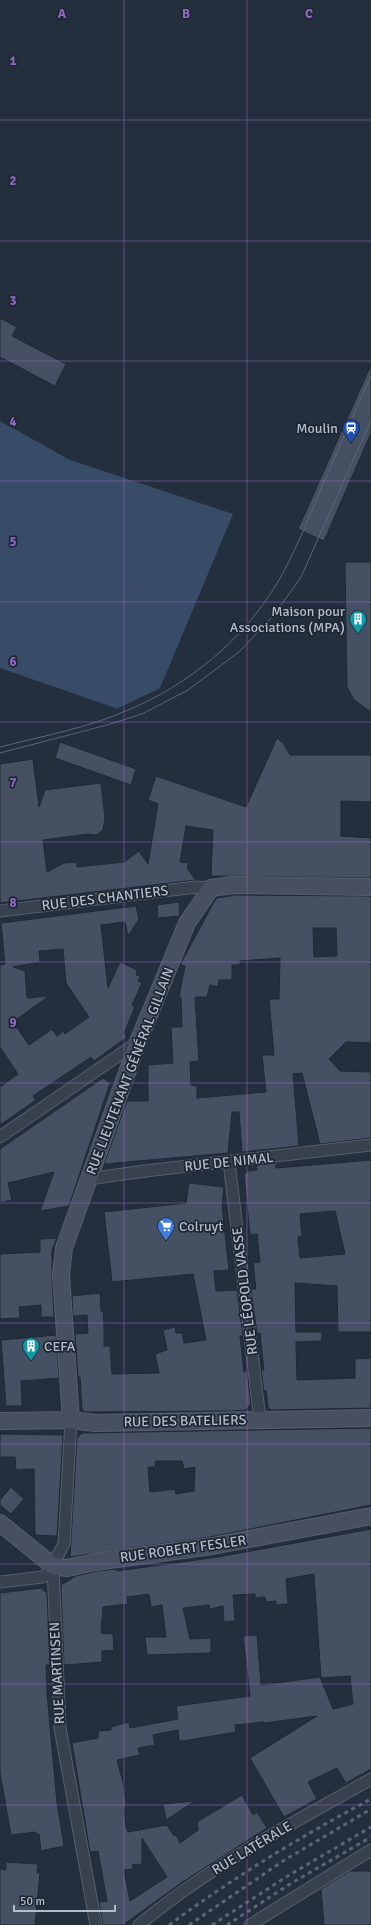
<svg xmlns="http://www.w3.org/2000/svg" width="371" height="1925" font-family="Signika,sans-serif">
	<style>
		.water { fill: #394c67 }
		.pier { fill: #242f3e }
		.building { fill: #455162; stroke: #1f2835; fill-rule: evenodd }
		.lines { fill: none; stroke-linecap: round; stroke-linejoin: round }
		.street-casing { stroke: #565f6c; stroke-width: 13 }
		.secondary-casing { stroke: #565f6c; stroke-width: 18 }
		.street { stroke: #38414e; stroke-width: 11 }
		.secondary { stroke: #465061; stroke-width: 16 }
		.tram { stroke: #5a6575; stroke-width: 1 }
		.rail { stroke: #5a6575; stroke-width: 3; stroke-dasharray: 4 4; stroke-linecap: butt }
		.grid { fill: none; stroke: #9266c3; stroke-width: 1; stroke-opacity: 0.55 }
		.labels { text-anchor: middle; dominant-baseline: central; stroke-width: 3.5; stroke-linejoin: round; paint-order: stroke }
		.poi-label { font-size: 14px; fill: #b4bcc9; stroke: #1d2633; text-anchor: end }
		.street-label { font-size: 14px; fill: #b4bcc9; stroke: #1d2633 }
		.grid-label { font-size: 13px; text-anchor: middle; font-weight: bold; fill: #9266c3; stroke: #1d2633; stroke-width: 3.5; stroke-linejoin: round; paint-order: stroke }
	</style>
	<rect width="100%" height="100%" fill="#242f3e"/>
	<!-- water -->
	<path class="water" d="M0,421L70,460L233,514L147,719L0,668Z"/>
	<!-- pier -->
	<path class="pier" d="M163,687L151,716L142,720L114,710Z"/>
	<!-- building -->
	<path class="building" d="M0,318L17,327L12,336L66,364L55,386L0,357Z
		M371,365V433L324,541L298,529Z
		M345,562H371V712L354,700L347,687Z
		M277,738L283,743L290,755H371V802L341,801V836L371,838V878L211,876L213,830L186,826L180,862L188,863L187,868L196,880L0,903V764L33,759L39,807L45,790L101,783L105,818L103,830L97,835L88,834L43,840L47,872L64,863L77,862V867L124,862L139,851L148,864L158,804L148,800L156,776L246,807Z
		M60,742L136,769L131,785L55,758Z
		M231,895L371,896V1043L346,1042L329,1059L340,1071L371,1072V1138L320,1144L302,1073L293,1074L299,1146L242,1152L239,1112H232L228,1153L104,1164L127,1101H148V1065L173,1063L171,1027H182L181,997H179L185,966L180,965L214,902L217,898L231,896ZM313,928H336L337,956L314,957ZM280,958L279,999H269L274,1055H262L266,1092L197,1098V1086L191,1085L190,1062L199,1061L195,997H207L210,985L218,987L219,980H232V965H240V961Z
		M179,902L180,916L158,918L157,905Z
		M136,906L139,919L128,936L125,922L101,925L108,988L120,962L137,970L136,975L140,976L138,981L142,983L132,1005L135,1007L124,1033L127,1037L94,1061L91,1057L33,1096L36,1100L0,1125V1087L18,1074L0,1047V965L5,964L1,923ZM63,949L66,983L89,1017L65,1034L64,1031L57,1036L52,1029L29,1045L13,1022L49,996L27,998L25,971L13,967L40,962L39,951Z
		M103,1078L110,1083L69,1206L40,1211L54,1172L8,1183L12,1200L0,1203V1149Z
		M371,1160V1332H338L337,1286L295,1283L296,1332H322V1341L296,1342L297,1380L355,1378V1359L371,1358V1408L271,1410L268,1407L266,1390L264,1392L261,1370H264L260,1333L257,1334L251,1289H256L253,1263L260,1262L257,1234L250,1235L244,1175L247,1171L257,1170L256,1165L276,1163V1168ZM335,1211L345,1254L300,1258L298,1237L302,1236L300,1214Z
		M189,1183L224,1187L222,1206L229,1270L214,1271L216,1291L237,1290L243,1336H240L244,1372L247,1371L251,1404L245,1410L233,1411L85,1412L82,1409L80,1377H78L75,1334L88,1333L87,1315L73,1316L72,1296L100,1293L101,1311H103L104,1324V1346H110L112,1374L159,1373L155,1354L167,1350L163,1330L175,1327L176,1333H182L184,1343L206,1340L193,1274L112,1282L104,1212L186,1203Z
		M57,1238L52,1250V1276L54,1317H41V1305L19,1307L20,1318L0,1319V1254L40,1252V1239Z
		M56,1335L59,1378L21,1381L22,1406H6L1,1340Z
		M371,1428V1505L210,1537L70,1557L77,1438L82,1433ZM155,1461H182L184,1469L195,1467L194,1491L176,1494L175,1489L150,1492L148,1467H156Z
		M0,1434L63,1435L57,1536L35,1535L34,1469L16,1470L15,1457H0Z
		M11,1487L24,1499L11,1514L0,1505V1500Z
		M371,1529V1769L346,1783L337,1768L308,1782L317,1799L284,1817L250,1758L317,1716L264,1723V1722L235,1725L236,1732L183,1741H179L178,1730L153,1735L155,1745L138,1748L140,1755L117,1760L123,1782L126,1805L124,1808L126,1828L128,1832L167,1825L174,1836L176,1835L180,1843L198,1830L197,1822L242,1795L253,1815L257,1812L267,1828L181,1883L123,1925H103L99,1902L107,1901L98,1851L90,1852L72,1743L98,1738V1731L111,1730V1727L129,1722L130,1728L178,1719L176,1706L250,1696L243,1636L257,1635L261,1685L320,1677L333,1709L353,1704L350,1676L321,1678L314,1574L286,1579L288,1604L276,1605V1601L266,1602L265,1597L255,1598V1594L233,1595L235,1621L224,1622L223,1606L210,1609L209,1605L183,1608L190,1639L211,1638V1653L147,1655L145,1637H166L162,1605L151,1607L149,1594L127,1597L128,1604L103,1607L101,1633L113,1634L114,1650L102,1651V1662L78,1664L64,1665L61,1585L76,1576L97,1571L117,1569V1571L218,1557ZM142,1838L167,1877L130,1901L124,1870L133,1869L132,1865L142,1864Z
		M41,1588L47,1593L50,1665H46L47,1693L57,1803L64,1846L41,1851L39,1834H36L35,1832L11,1835L0,1773V1593Z
		M195,1801L166,1820L163,1804Z
		M6,1862L38,1864L37,1873H40L35,1925H0V1869L6,1870Z
		M350,1871H371V1925H324L321,1889Z"/>
	<g class="lines">
		<!-- street casing -->
		<g class="street-casing">
			<path id="street" d="M0,911L196,887L211,888
				M0,1137L138,1042
				M229,1162L260,1420
				M88,1179L145,1171L371,1145
				M53,1566L60,1728L96,1925
				M0,1582L43,1577L48,1573L64,1544L71,1420
				M139,1925C209,1866 292,1824 371,1779
				M250,1925L371,1850"/>
		</g>
		<!-- secondary casing -->
		<g class="secondary-casing">
			<path id="secondary" d="M71,1420L61,1275L64,1248L138,1042L187,923L211,888L232,885L371,887
				M0,1421L71,1420L96,1423L371,1418
				M0,1523L53,1566L67,1568L95,1562L212,1546L371,1516"/>
		</g>
		<!-- street -->
		<use href="#street" class="street"/>
		<!-- secondary -->
		<use href="#secondary" class="secondary"/>
		<!-- tram -->
		<path class="tram" d="M0,747C43,736 88,728 128,710C188,685 242,641 276,585C294,555 307,522 321,489C338,451 354,413 371,376
			M0,753L107,725L142,714L188,690L239,652L274,615L301,577L371,420"/>
		<!-- rail -->
		<path class="rail" d="M169,1925C233,1878 301,1836 371,1799
			M189,1925L283,1861L371,1809
			M212,1925L286,1877L371,1827
			M227,1925L290,1884L371,1837"/>
	</g>
	<!-- grid -->
	<path class="grid" d="M124,0V1925M247,0V1925M0,120H371M0,241H371M0,361H371M0,481H371M0,602H371M0,722H371M0,842H371M0,962H371M0,1083H371M0,1203H371M0,1323H371M0,1444H371M0,1564H371M0,1684H371M0,1805H371"/>
	<!-- icons -->
	<defs>
		<g id="station-pin" transform="scale(0.9)"><path d="M0 17L-7.5 6A9.5 9.5 0 1 1 7.5 6Z" fill="#1a4fb4" stroke="#1d2633"/><path d="M-3-6H3Q5-6 5-4V2Q5 4 3 4L4.5 6H3L1.5 4h-3L-3 6H-4.5L-3 4Q-5 4-5 2V-4Q-5-6-3-6ZM-3.5-4v3h7v-3ZM-3.5 1v1.5H-2V1ZM2 1v1.5H3.5V1Z" fill="#fff"/></g>
		<g id="building-pin" transform="scale(0.9)"><path d="M0 17L-7.5 6A9.5 9.5 0 1 1 7.5 6Z" fill="#0f9aa8" stroke="#1d2633"/><path d="M-4-6H4V6H1V3H-1V6H-4ZM-2.5-4.3h1.7v1.8h-1.7ZM.8-4.3h1.7v1.8H.8ZM-2.5-1h1.7V.8h-1.7ZM.8-1h1.7V.8H.8Z" fill="#fff"/></g>
		<g id="supermarket-pin" transform="scale(0.9)"><path d="M0 17L-7.5 6A9.5 9.5 0 1 1 7.5 6Z" fill="#3f7fe0" stroke="#1d2633"/><path d="M-6-5.5h2.5l.6 2H6L4.5 2H-2.5L-4.4-4H-6ZM-1.5 3.2a1.3 1.3 0 1 0 .1 0ZM3 3.2a1.3 1.3 0 1 0 .1 0Z" fill="#fff"/></g>
	</defs>
	<g fill-rule="evenodd">
		<use href="#station-pin" x="351" y="428"/>
		<use href="#building-pin" x="358" y="619"/>
		<use href="#supermarket-pin" x="166" y="1226"/>
		<use href="#building-pin" x="31" y="1346"/>
	</g>
	<g class="labels">
		<!-- poi labels -->
		<g class="poi-label">
			<text x="338" y="428">Moulin</text>
			<text x="345" y="611">Maison pour<tspan x="345" dy="16">Associations (MPA)</tspan></text>
			<text x="179" y="1226" text-anchor="start">Colruyt</text>
			<text x="44" y="1346" text-anchor="start">CEFA</text>
		</g>
		<!-- street labels -->
		<g class="street-label">
			<text transform="translate(105 898) rotate(-7)">RUE DES CHANTIERS</text>
			<text transform="translate(130 1071) rotate(-69)">RUE LIEUTENANT GÉNÉRAL GILLAIN</text>
			<text transform="translate(229 1162) rotate(-6)">RUE DE NIMAL</text>
			<text transform="translate(245 1291) rotate(-97)">RUE LÉOPOLD VASSE</text>
			<text transform="translate(185 1421) rotate(-1)">RUE DES BATELIERS</text>
			<text transform="translate(183 1549) rotate(-8)">RUE ROBERT FESLER</text>
			<text transform="translate(57 1673) rotate(-93)">RUE MARTINSEN</text>
			<text transform="translate(252 1848) rotate(-31)">RUE LATÉRALE</text>
		</g>
	</g>
	<g class="grid-label">
		<text x="62" y="18">A</text>
		<text x="186" y="18">B</text>
		<text x="309" y="18">C</text>
		<text x="13" y="65">1</text>
		<text x="13" y="185">2</text>
		<text x="13" y="305">3</text>
		<text x="13" y="426">4</text>
		<text x="13" y="546">5</text>
		<text x="13" y="666">6</text>
		<text x="13" y="787">7</text>
		<text x="13" y="907">8</text>
		<text x="13" y="1027">9</text>
	</g>
	<!-- scale -->
	<path d="M14 1905v6h101v-6" fill="none" stroke="#b4bcc9" stroke-width="2"/>
	<text x="20" y="1905" font-size="12" fill="#b4bcc9" stroke="#1d2633" stroke-width="3" paint-order="stroke">50 m</text>
</svg>
